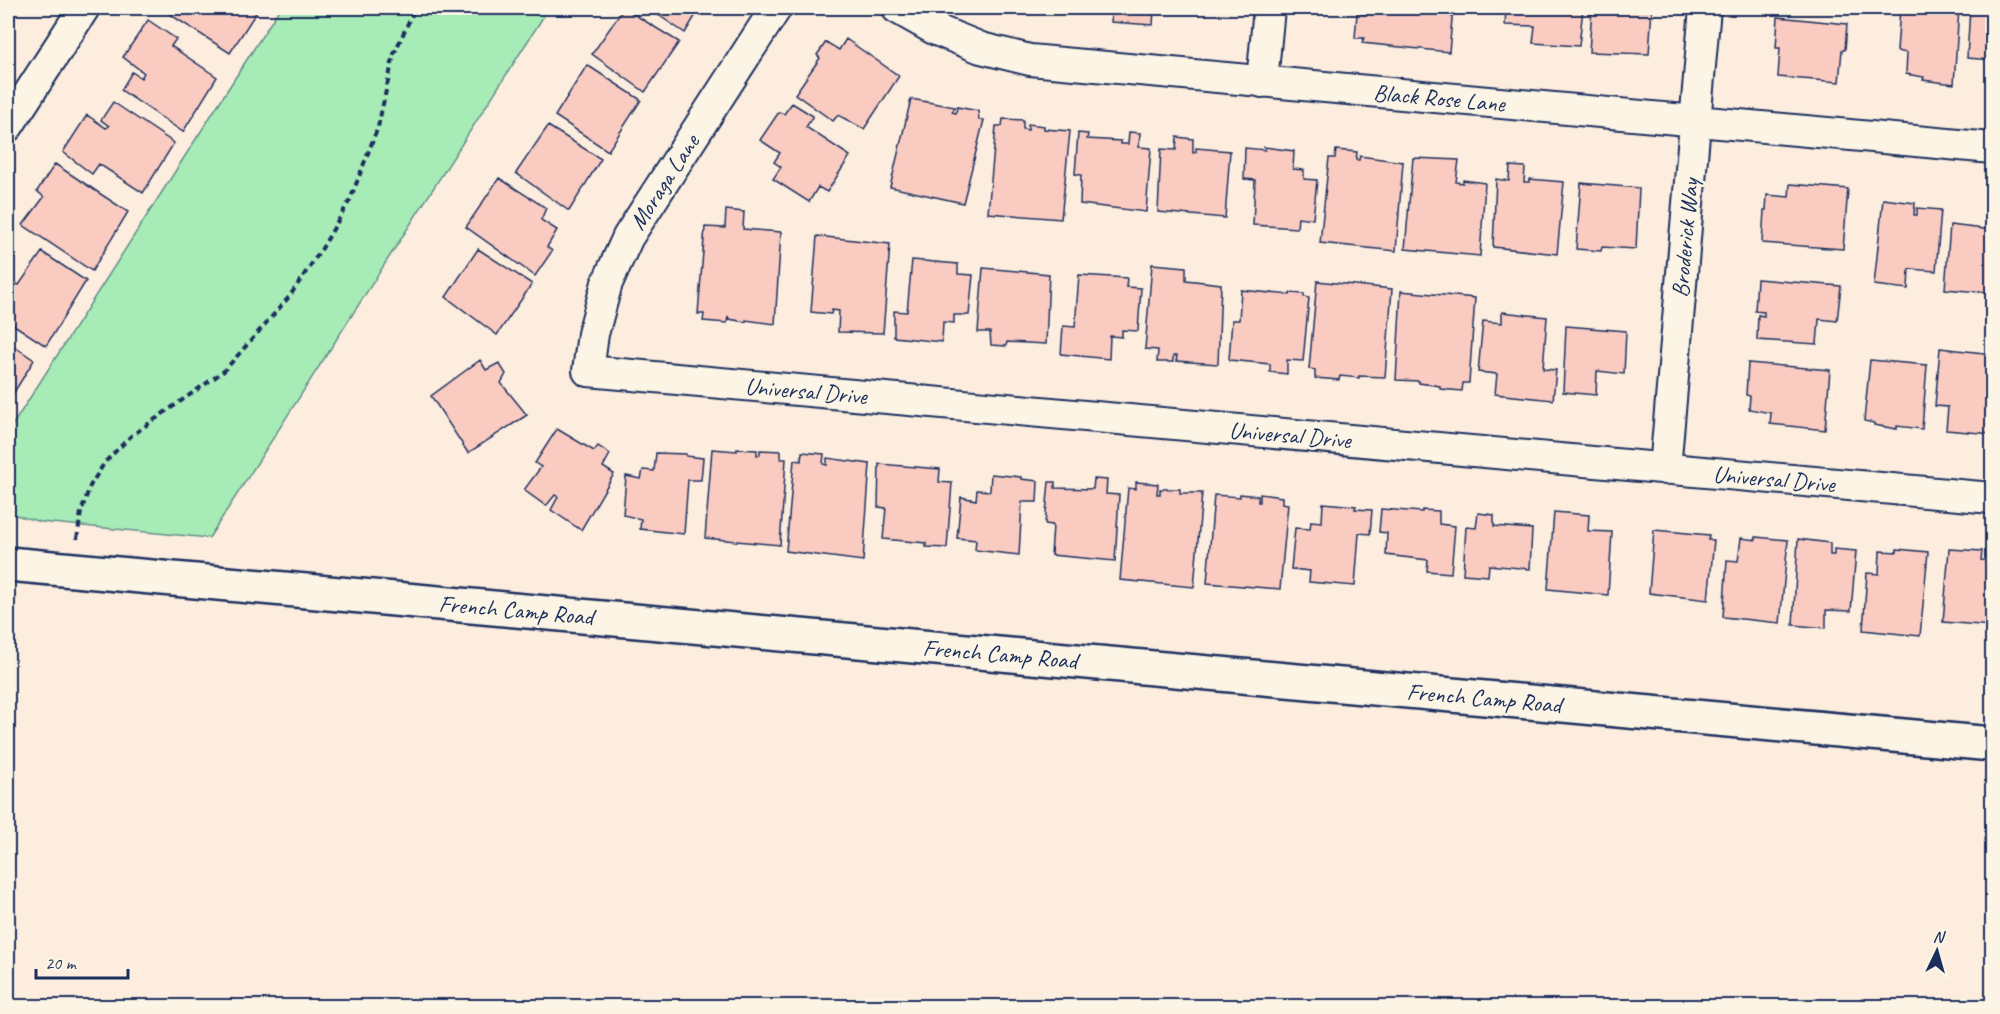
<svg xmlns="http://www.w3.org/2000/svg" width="2000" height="1014" font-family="Caveat,sans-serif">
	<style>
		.green { fill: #a7ebb7; stroke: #618d8a; stroke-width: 1.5 }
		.building { fill: #facbc1; stroke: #1b2f5e; stroke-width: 1.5 }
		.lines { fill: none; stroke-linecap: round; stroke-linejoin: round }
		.minor-casing { stroke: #1b2f5e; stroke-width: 34 }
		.tertiary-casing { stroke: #1b2f5e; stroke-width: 38 }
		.path { stroke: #1b2f5e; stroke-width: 4; stroke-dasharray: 6 4.5; stroke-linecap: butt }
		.minor { stroke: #fcf5e5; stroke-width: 30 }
		.tertiary { stroke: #fcf5e5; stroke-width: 33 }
		.labels { text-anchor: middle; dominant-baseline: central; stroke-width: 5; stroke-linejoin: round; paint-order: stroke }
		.street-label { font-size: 24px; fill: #1b2f5e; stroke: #fcf5e5 }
	</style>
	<rect width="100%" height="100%" fill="#fcedde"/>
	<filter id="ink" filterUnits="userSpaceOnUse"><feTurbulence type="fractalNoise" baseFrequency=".0167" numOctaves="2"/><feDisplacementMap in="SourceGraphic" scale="12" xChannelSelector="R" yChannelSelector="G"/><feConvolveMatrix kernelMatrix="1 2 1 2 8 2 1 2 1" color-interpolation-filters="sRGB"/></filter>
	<g filter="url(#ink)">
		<!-- green -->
		<path class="green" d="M280,8H549L209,538L41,522L8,513V432Z"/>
		<!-- building -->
		<path class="building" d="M160,8H259L230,53Z
			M624,8L679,42L645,92L592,54Z
			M648,8H700L685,33Z
			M1112,8H1162V11L1154,10L1153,25L1111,22Z
			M1361,8H1453L1449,52L1362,43L1364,38H1355L1357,13L1366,14L1361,12Z
			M1506,8H1583L1579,46L1533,43L1535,26L1505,25Z
			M1592,8H1652L1649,54L1589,52Z
			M1900,8H1959L1954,84L1923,80L1924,77L1906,74L1907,53L1897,51Z
			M1970,8H1992V60L1967,58Z
			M1778,17L1847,24L1845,50H1842L1839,82L1778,77L1780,48H1776Z
			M148,20L176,39L171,46L217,77L183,132L121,90L132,72L141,78L144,73L123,57Z
			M846,39L899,76L864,129L838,115L833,121L795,94L820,58L817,55L826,42L839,50Z
			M587,65L641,100L608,151L555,116Z
			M911,99L955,107L952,112L956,113L957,107L978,111L979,120H984L963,203L890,187Z
			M113,102L174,143L143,193L99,164L92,174L63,152L87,115L106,128L109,126L101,120Z
			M792,103L813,116L806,127L850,156L827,192L818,187L809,202L773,179L781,167L774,162L780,153L760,140L779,112L784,114Z
			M1003,119L1023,120V129L1028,130V124L1044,126V129L1070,131L1061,219L988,213L996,126H1002Z
			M548,126L601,159L569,211L516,173Z
			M1129,132L1140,133L1139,147L1151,148L1146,212L1080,204L1081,175L1075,174L1078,133L1088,134L1087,139L1121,141V144H1128Z
			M1177,137L1193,139V153L1196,152V148L1230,151L1225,218L1158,212L1161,149L1176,150Z
			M1264,147L1294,151L1293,169L1304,170V179L1317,180L1313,219L1298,217L1297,228L1253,225L1255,180L1244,179L1245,148L1265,150Z
			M1336,150L1357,152L1356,160H1359L1360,156L1403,162L1396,251L1320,243L1329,158H1335Z
			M1413,158L1459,160L1456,182L1463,183V180L1485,183L1480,256L1405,249Z
			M55,164L128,212L92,271L23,225L44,197L37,191Z
			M1510,166L1525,167L1524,182H1529V179L1564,182L1557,254L1493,247L1496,179L1509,181Z
			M499,178L546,208L541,220L557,230L547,247L552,251L535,276L466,227Z
			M1581,183L1639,188L1636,249L1602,247L1601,251L1576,249Z
			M1790,184L1848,189L1843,249L1762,243L1764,210H1766L1767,195L1789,197Z
			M1883,199L1915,203L1914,215H1917V208L1941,210L1936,271L1909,269L1908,289L1874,285Z
			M726,210L744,212L743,229L781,232L775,324L746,320V322L729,319L728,316L727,323L703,321L704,314H698L705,227L725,228Z
			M1950,225L1992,230V293L1945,289Z
			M817,236L890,244L883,333L838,332L839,311L832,310L831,314L811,312Z
			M478,249L532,284L497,335L446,297Z
			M42,252L86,281L46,346L8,321V279L19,285Z
			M912,260L958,264V274L973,275L969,315H954V323L943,322L942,342L894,337V311L907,312Z
			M1152,264L1186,267V280L1221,284L1218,364L1176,361L1177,356H1173V362H1157L1158,350L1145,349Z
			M983,268L1049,274L1046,344L1007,342L1006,346L991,345L990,332H978Z
			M1079,275L1127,278L1126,287L1141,288L1138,331L1122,330V337L1110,336L1109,359L1061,354L1063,326L1075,327Z
			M1757,279L1841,286L1837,321L1819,319L1817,344L1757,340L1758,315L1764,316V312L1755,311Z
			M1317,281L1392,289L1385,377L1359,376V378L1340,376L1339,380L1315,378V370L1309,369Z
			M1241,290L1290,295V293L1304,294V297L1309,298L1303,361L1287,360V374L1270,372V364L1229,360L1232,320H1239Z
			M1401,291L1475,298L1469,383H1463L1462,391L1440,389V386L1419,383V381L1396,380Z
			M1502,312L1547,317L1543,369L1556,370L1553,400L1495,394L1497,374L1478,372L1483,321L1502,323Z
			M1566,326L1626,331L1624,374L1597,371L1596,395L1563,392Z
			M8,342L34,360L8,402Z
			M1940,348L1992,354V434L1946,430L1948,407L1935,406Z
			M480,360L486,370L499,363L506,374L501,383L527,415L468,453L431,396Z
			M1870,360L1927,365L1922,429L1897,426V429L1874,425V423L1864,421Z
			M1748,363L1830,370L1825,430L1770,424L1771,413L1749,409L1750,396L1746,395Z
			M557,429L594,451L598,446L610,454L603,467L614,474L581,530L551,510L558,497L555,495L546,506L524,490L541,467L535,463Z
			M712,449L737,451V449L757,450V455H760V450L781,451V459H786L780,545L705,538Z
			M802,452L824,454L823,464L827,465V458L870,464L863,561L786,551L794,460L801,461Z
			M656,453L686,454V456L703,458L701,480H688L684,534L640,529L641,519L623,515L626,476L641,479L643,470L654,471Z
			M879,464L940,469L939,482L952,483L947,548L926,547V543L883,539L886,508L878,507Z
			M991,474L1021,477V479L1038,481L1037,502H1022L1019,555L975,550L976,540L957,538L961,497L976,500L977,490L990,491Z
			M1094,479L1107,480L1106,494L1119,495L1115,561L1051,555L1053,525L1045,524L1049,482H1055V488L1093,489Z
			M1136,482L1158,484L1157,494H1160V489H1180V493H1202L1194,587L1120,580L1128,488L1136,489Z
			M1240,494L1258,496V502H1260V494L1282,497V503L1288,504L1280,589L1207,583L1214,495L1240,497Z
			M1323,503L1356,506L1355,509L1372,510L1370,534L1359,533L1355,586L1309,582L1310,571L1291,569L1295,528L1310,529L1311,521L1322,522Z
			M1381,509L1422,512V510L1439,511V524L1455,526L1451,573L1427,571L1428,560L1386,555L1387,533L1379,532Z
			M1554,512L1589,515L1588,531L1612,532L1608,595L1548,589Z
			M1478,513L1494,515V526L1532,529L1530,569L1489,565L1488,576L1463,574L1466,527L1476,528Z
			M1654,530L1709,535L1708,540H1714L1708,600L1649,593Z
			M1756,537L1788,540L1780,623L1723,617L1727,560L1738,561L1741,538L1756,540Z
			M1798,539L1830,543V555H1834V549L1856,551L1851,611L1826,610V628L1793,625Z
			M1897,549L1928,552L1920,636L1863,630L1867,573L1879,574L1880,551L1897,552Z
			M1949,549L1982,551L1981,560L1992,561V626L1943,622Z"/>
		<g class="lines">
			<!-- minor casing -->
			<g class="minor-casing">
				<path id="minor" d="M776,8L628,237L607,283L593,334L588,371L1992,498
					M897,8L934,29L981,48L1030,60L1992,148
					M1262,82L1269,8
					M8,126L84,8
					M1665,469L1705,8"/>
			</g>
			<!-- tertiary casing -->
			<g class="tertiary-casing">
				<path id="tertiary" d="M8,564L1992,744"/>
			</g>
			<!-- path -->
			<path class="path" d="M77,539L81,512L90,486L105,462L131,436L224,371L289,297L321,250L350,200L378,127L394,54L415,8"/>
			<!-- minor -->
			<use href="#minor" class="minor"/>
			<!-- tertiary -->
			<use href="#tertiary" class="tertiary"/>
		</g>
	</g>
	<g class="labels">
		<!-- street labels -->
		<g class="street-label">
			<text transform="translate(1439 98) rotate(5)">Black Rose Lane</text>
			<text transform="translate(664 182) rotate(-57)">Moraga Lane</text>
			<text transform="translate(1685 238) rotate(-85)">Broderick Way</text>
			<text transform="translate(806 391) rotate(5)">Universal Drive</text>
			<text transform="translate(1290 435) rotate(5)">Universal Drive</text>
			<text transform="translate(1774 479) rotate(5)">Universal Drive</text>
			<text transform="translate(516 610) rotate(5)">French Camp Road</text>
			<text transform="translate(1000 654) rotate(5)">French Camp Road</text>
			<text transform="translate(1484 698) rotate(5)">French Camp Road</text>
		</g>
	</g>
	<!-- margin -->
	<rect width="2000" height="1014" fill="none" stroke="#fcf5e5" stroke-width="30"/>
	<rect x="15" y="15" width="1970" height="984" fill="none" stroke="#1b2f5e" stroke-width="2" filter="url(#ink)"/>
	<!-- north arrow -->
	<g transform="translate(1937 951) rotate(5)" stroke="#fcf5e5" stroke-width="4.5" paint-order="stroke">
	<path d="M0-4.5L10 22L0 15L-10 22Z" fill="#1b2f5e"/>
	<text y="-9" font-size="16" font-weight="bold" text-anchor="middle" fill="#1b2f5e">N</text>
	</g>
	<!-- scale -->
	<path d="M36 969v9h92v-9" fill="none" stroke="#1b2f5e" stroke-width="3"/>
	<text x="45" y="969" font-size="18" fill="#1b2f5e" stroke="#fcf5e5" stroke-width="4.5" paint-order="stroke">20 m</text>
</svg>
